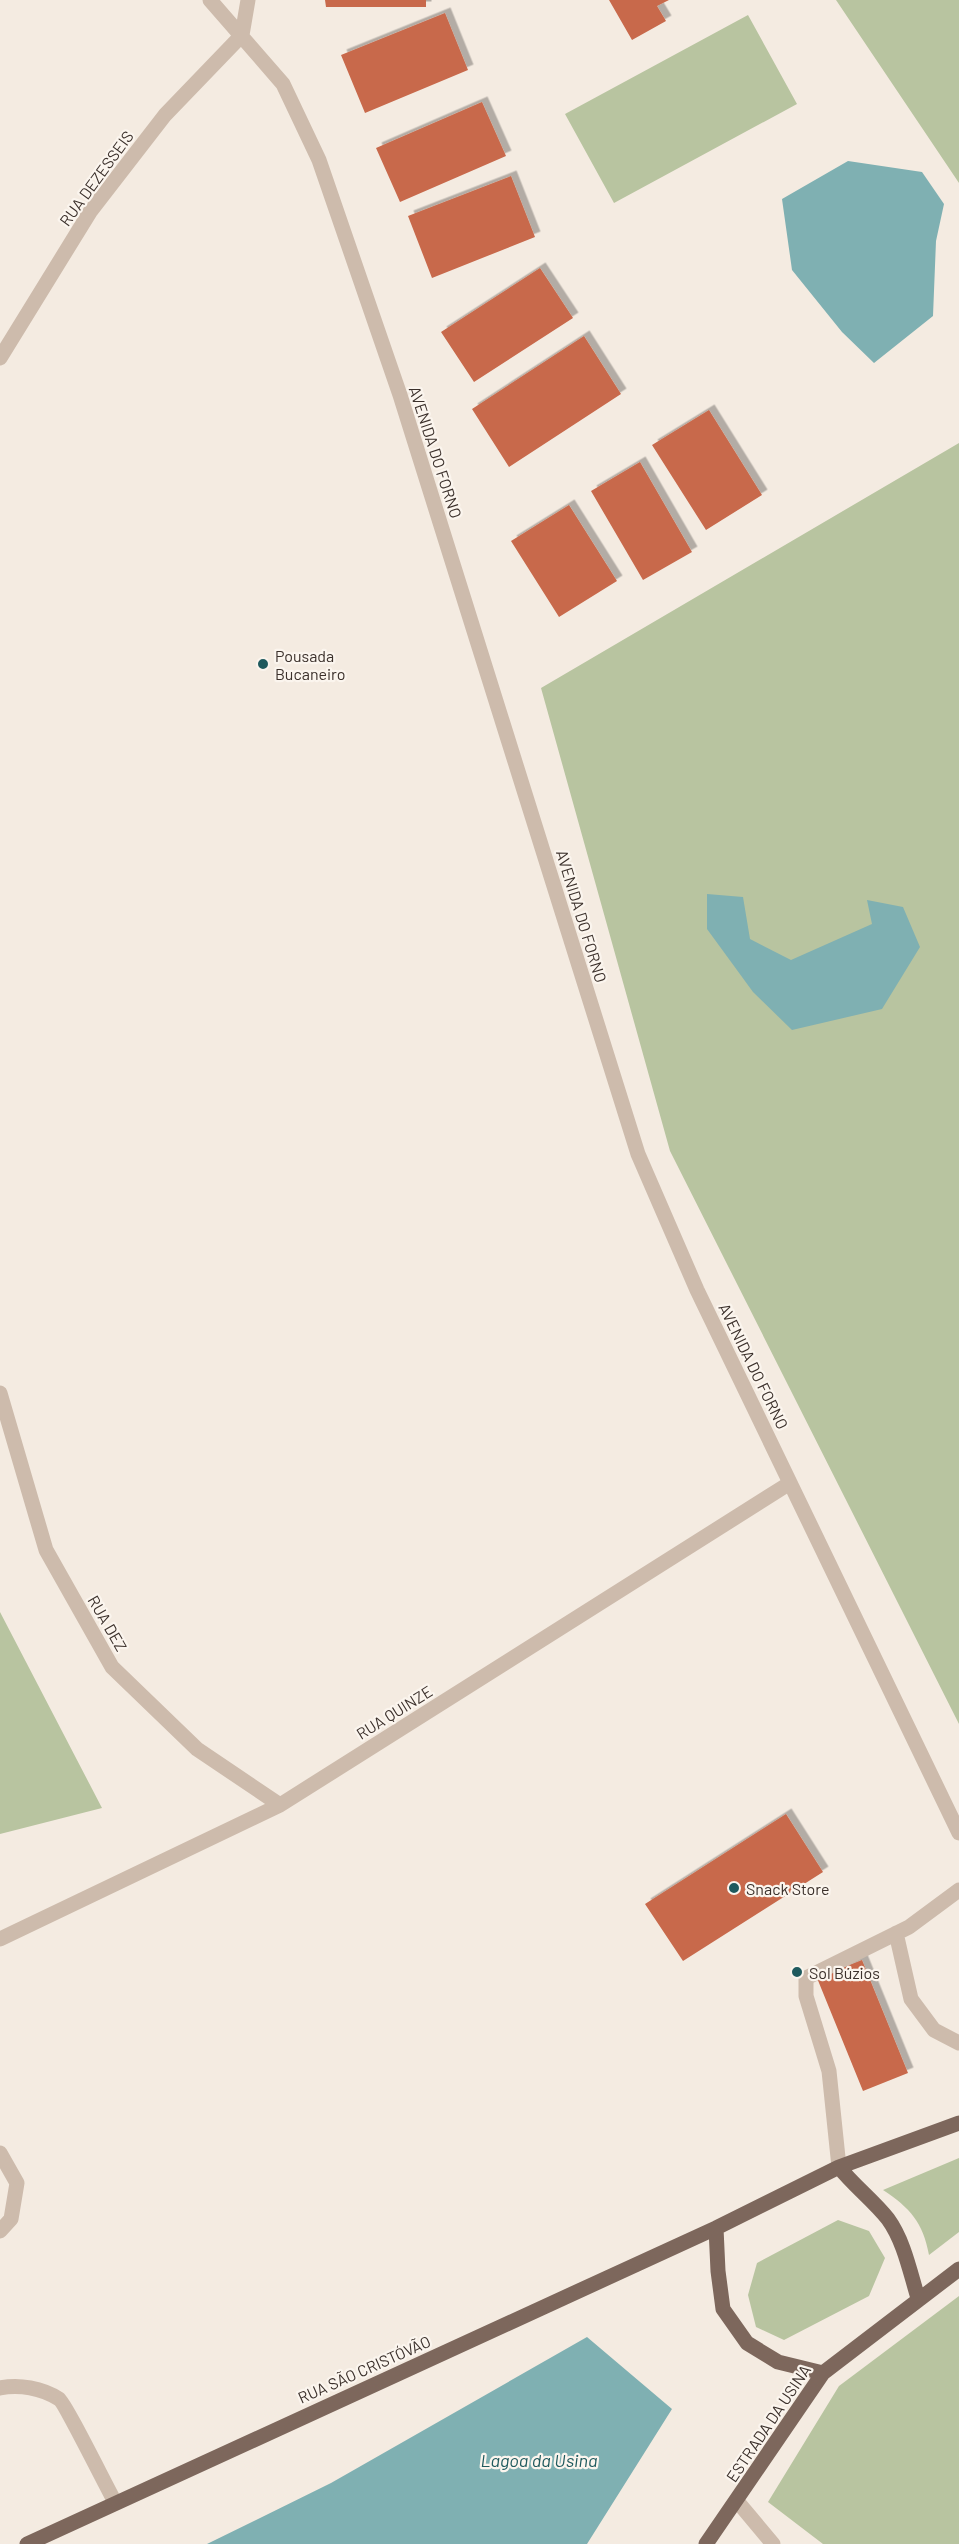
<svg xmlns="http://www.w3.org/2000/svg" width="959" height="2544" font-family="Barlow,sans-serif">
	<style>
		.green { fill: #b8c4a0 }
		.water { fill: #7fb0b2 }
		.building { fill: #c8694b; filter: url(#shadow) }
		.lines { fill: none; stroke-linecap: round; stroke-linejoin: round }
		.lane { stroke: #cdbbac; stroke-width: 15 }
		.street { stroke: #cdbbac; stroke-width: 15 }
		.primary { stroke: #7d675c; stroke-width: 15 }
		.poi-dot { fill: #1f5a5e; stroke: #fbf5ee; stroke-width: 2 }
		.labels { text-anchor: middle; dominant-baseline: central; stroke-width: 4.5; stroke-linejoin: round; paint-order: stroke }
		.street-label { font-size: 16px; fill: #3b302b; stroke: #fbf5ee }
		.poi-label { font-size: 16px; fill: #3b302b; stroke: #fbf5ee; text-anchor: start }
		.water-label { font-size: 18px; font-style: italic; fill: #1f5a5e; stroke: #fbf5ee }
	</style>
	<defs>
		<filter id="shadow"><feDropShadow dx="5.5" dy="-5.5" stdDeviation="0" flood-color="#0004"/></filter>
	</defs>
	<rect width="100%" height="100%" fill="#f4ebe1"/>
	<!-- green -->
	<path class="green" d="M836,0H959V183Z
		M748,15L797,104L614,203L565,114Z
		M959,443V1724L670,1151L541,688Z
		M0,1612L102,1808L0,1834Z
		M959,2158V2232L929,2255C923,2222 910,2208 883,2190Z
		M838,2220L869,2231L885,2258L869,2296L784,2340L756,2327L748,2295L757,2263Z
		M959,2296V2544H823L768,2502L839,2386Z"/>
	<!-- water -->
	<path class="water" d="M848,161L922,172L944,204L936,241L933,316L874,363L842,332L792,270L782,199Z
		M707,894L743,897L750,939L791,960L872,924L867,900L903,907L920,947L882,1009L792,1030L753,992L707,929Z
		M587,2337L672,2409L587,2544H207L331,2483Z"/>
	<!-- building -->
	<path class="building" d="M325,0H426V7H326Z
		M609,0H669L657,6L666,21L632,40Z
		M445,13L468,70L365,113L341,55Z
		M482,102L506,156L400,202L376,148Z
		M511,176L535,237L432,278L408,216Z
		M540,268L573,318L474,382L441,332Z
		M584,336L621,394L509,467L472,409Z
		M709,410L762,495L706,530L652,445Z
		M640,462L692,552L643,580L591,491Z
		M569,505L617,581L559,617L511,541Z
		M786,1814L823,1872L683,1961L645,1904Z
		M862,1960L908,2073L863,2091L817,1978Z"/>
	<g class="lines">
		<!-- lane -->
		<path class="lane" d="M896,1933L911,1999L934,2030L959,2043
			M839,2167L829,2071L806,1996V1978L909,1927L959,1890"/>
		<!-- street -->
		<path class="street" d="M210,0L283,84L319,160L400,395L638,1154L697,1290L959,1833
			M0,358L90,212L165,115L242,35L248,0
			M0,1393L46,1550L112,1667L197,1749L280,1805
			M0,1939L280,1805L790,1483
			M0,2153L17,2183L11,2219L0,2231
			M0,2388C19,2384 42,2388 59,2399C65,2403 107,2488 115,2502
			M737,2501L773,2544"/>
		<!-- primary -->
		<path class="primary" d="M839,2167C854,2186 873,2200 888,2219C904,2241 910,2272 918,2298
			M716,2228L718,2271L723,2309L747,2343L778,2362L823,2373
			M27,2544L716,2228L839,2167L959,2123
			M706,2544L823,2373L959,2269"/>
	</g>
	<!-- markers -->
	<g class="poi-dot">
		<circle cx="263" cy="664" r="6"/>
		<circle cx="734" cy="1888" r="6"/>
		<circle cx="797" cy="1972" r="6"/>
	</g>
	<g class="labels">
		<!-- street labels -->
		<g class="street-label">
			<text transform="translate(96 178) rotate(-54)">RUA DEZESSEIS</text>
			<text transform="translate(436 452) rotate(72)">AVENIDA DO FORNO</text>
			<text transform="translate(582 916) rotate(73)">AVENIDA DO FORNO</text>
			<text transform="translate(754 1366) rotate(64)">AVENIDA DO FORNO</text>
			<text transform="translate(108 1623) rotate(60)">RUA DEZ</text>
			<text transform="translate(394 1712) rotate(-32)">RUA QUINZE</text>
			<text transform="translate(364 2369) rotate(-24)">RUA SÃO CRISTÓVÃO</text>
			<text transform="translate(768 2423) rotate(-56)">ESTRADA DA USINA</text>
		</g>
		<!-- poi labels -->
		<g class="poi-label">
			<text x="275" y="655">Pousada<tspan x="275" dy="18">Bucaneiro</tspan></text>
			<text x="746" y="1888">Snack Store</text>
			<text x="809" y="1972">Sol Búzios</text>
		</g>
		<!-- water labels -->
		<g class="water-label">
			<text x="539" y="2460">Lagoa da Usina</text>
		</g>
	</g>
</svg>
